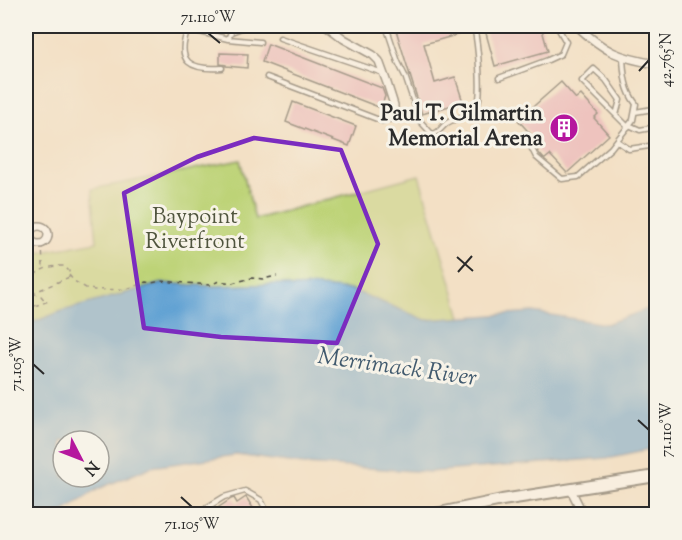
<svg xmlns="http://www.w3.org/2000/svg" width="682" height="540" font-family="'Sorts Mill Goudy',serif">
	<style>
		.green { fill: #bdd377; stroke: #747f51; stroke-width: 1.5 }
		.water { fill: #61a1d3; stroke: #46667f; stroke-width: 1.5; fill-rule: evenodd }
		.building { fill: #e89fb6 }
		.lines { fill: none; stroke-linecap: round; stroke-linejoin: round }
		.service-casing { stroke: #494642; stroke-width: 7 }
		.minor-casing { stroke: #494642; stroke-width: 10 }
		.primary-casing { stroke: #494642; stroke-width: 14 }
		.path { stroke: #494642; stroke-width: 1.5; stroke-dasharray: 4.5 4.5; stroke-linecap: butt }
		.service { stroke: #fff; stroke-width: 4 }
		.minor { stroke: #fff; stroke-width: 7 }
		.primary { stroke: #fff; stroke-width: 10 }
		.marked { fill: none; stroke: #7b2cbf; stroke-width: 4.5; stroke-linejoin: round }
		.ticks { fill: none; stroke: #2b2b2b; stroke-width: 2 }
		.labels { text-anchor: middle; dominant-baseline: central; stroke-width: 6; stroke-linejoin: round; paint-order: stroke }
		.poi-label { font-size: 22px; font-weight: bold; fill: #2b2b2b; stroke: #f7f3e8; text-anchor: end }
		.park-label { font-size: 22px; fill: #50553e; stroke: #f7f3e8 }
		.water-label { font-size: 24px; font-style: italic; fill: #415a6e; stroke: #f7f3e8 }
		.neatline { fill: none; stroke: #2b2b2b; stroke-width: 2 }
		.ticks-label { font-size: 15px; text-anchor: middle; fill: #2b2b2b }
	</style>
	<rect width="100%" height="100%" fill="#f7f3e8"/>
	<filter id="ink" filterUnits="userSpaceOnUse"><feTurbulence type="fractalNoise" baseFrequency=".0167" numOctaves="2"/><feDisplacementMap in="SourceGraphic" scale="12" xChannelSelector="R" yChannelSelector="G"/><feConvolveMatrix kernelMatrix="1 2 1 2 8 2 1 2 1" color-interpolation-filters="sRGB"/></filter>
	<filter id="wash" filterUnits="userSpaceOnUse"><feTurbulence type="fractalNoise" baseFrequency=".008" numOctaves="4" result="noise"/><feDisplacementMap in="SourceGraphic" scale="24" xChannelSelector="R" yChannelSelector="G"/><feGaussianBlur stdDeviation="1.35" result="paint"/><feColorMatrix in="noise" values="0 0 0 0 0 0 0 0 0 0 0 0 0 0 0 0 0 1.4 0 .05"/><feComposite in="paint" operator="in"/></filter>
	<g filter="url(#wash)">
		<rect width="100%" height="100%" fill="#f3e0c5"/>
		<!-- green -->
		<path class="green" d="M240,160L255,219L419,175L463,324L26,332V255L97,242L92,189Z"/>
		<!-- water -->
		<path class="water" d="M162,283L213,286L282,284L293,287L311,286L352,290L426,320L533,312L606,324L656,306V448L607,458L429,472L303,464L236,455L151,467L98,489L60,514H26V325L62,311ZM63,441H99V477H63Z"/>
		<g id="blocks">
			<!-- building -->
			<path class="building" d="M406,26H470L471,31L424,44L435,83L455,77L463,102L422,114L396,30L407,27Z
				M484,26H541L548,51L495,66Z
				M268,44L382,88L385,96L381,108L262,62Z
				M220,53L248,54L247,68L226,66V65L220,64Z
				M561,82L576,99L581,95L598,114L594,118L609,135L567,173L550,155L545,159H544L538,152L532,141L535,139L518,120Z
				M293,102L356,126L349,146L286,122Z
				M246,497L253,508L248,511L250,514H209L231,499L234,498L237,503Z"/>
		</g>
	</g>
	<g filter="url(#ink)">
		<use href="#blocks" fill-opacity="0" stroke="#494642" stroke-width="1.5"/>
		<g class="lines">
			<!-- service casing -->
			<g class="service-casing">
				<path id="service" d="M386,26L398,62L405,76L420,121L432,134C440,133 441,127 447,123C455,118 469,117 476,108C484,98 477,40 474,26
					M280,38L383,73
					M228,39L260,42
					M222,68C191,70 175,63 188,29L228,39L231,32L247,26
					M267,77L382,121L390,118
					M499,78L548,60L561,54L566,42L557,26
					M635,112L653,109
					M616,115L620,100L606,80L594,69L582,81L628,127
					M629,125L640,130L656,127
					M528,141L536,157L562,179L578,177L611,148L633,120L636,104C625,90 624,75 623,58
					M617,141L629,149L656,145
					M196,514L224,497L245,491L261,500L268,514"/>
			</g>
			<!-- minor casing -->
			<g class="minor-casing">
				<path id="minor" d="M327,26L344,39L373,55L379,61L387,83L394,105V113L390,118
					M577,26C605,52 619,58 656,64
					M30 235a9 9 0 1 1 18 0a9 9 0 1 1-18 0Z
					M571,490L583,514"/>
			</g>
			<!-- primary casing -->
			<g class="primary-casing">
				<path id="primary" d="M435,514L502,500L656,476"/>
			</g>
			<!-- path -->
			<path class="path" d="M42,244L43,267
				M69,275L74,281L86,288L94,290L127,289L146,282L152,283L161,281L210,285L219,281L232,283L252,278L263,279L277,276
				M26,279C43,271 42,266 64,266L69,271V277L67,278L26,296
				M32,293L41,296L46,302
				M26,309L49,301"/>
			<!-- service -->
			<use href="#service" class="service"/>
			<!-- minor -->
			<use href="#minor" class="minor"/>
			<!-- primary -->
			<use href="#primary" class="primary"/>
		</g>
	</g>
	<!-- marked area -->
	<path d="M0 0H682V540H0ZM254,138L341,150L378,244L337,343L221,337L144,328L124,193L197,157Z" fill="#f3e0c5" fill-opacity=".55" fill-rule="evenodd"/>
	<path class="marked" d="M254,138L341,150L378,244L337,343L221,337L144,328L124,193L197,157Z"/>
	<!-- ticks -->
	<path class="ticks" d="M208,33L220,43M639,71L649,60M457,257L473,271M458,272L472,256M33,364L44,374M638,420L649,430M181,497L192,507"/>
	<!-- icons -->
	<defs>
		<g id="building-disc" transform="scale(1.5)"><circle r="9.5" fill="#b5179e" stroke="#f7f3e8"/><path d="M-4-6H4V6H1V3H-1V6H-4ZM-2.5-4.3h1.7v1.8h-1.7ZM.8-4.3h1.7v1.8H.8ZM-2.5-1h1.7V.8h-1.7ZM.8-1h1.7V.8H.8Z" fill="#fff"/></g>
	</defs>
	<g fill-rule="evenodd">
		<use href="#building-disc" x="564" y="128"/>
	</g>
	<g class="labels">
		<!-- poi labels -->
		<g class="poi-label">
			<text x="543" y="115">Paul T. Gilmartin<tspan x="543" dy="25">Memorial Arena</tspan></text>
		</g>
		<!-- park labels -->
		<g class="park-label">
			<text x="195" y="218">Baypoint<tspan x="195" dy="25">Riverfront</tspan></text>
		</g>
		<!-- water labels -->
		<g class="water-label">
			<text transform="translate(397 368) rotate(8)">Merrimack River</text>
		</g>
	</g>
	<!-- margin -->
	<rect width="682" height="540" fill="none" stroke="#f7f3e8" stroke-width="66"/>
	<!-- north arrow -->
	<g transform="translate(81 459) rotate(132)"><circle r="28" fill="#f7f3e8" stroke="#a5a39c" stroke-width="1.5"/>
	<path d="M0-4.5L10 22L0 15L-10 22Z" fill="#b5179e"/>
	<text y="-9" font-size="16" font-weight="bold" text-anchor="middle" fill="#2b2b2b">N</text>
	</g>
	<rect x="33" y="33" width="616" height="474" class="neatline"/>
	<g class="ticks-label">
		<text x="208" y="22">71.110°W</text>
		<text transform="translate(666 60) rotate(-90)" y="5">42.765°N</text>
		<text transform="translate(16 364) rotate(-90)" y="5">71.105°W</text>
		<text transform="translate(666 430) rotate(-90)" y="5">71.110°W</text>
		<text x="192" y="529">71.105°W</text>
	</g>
</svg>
